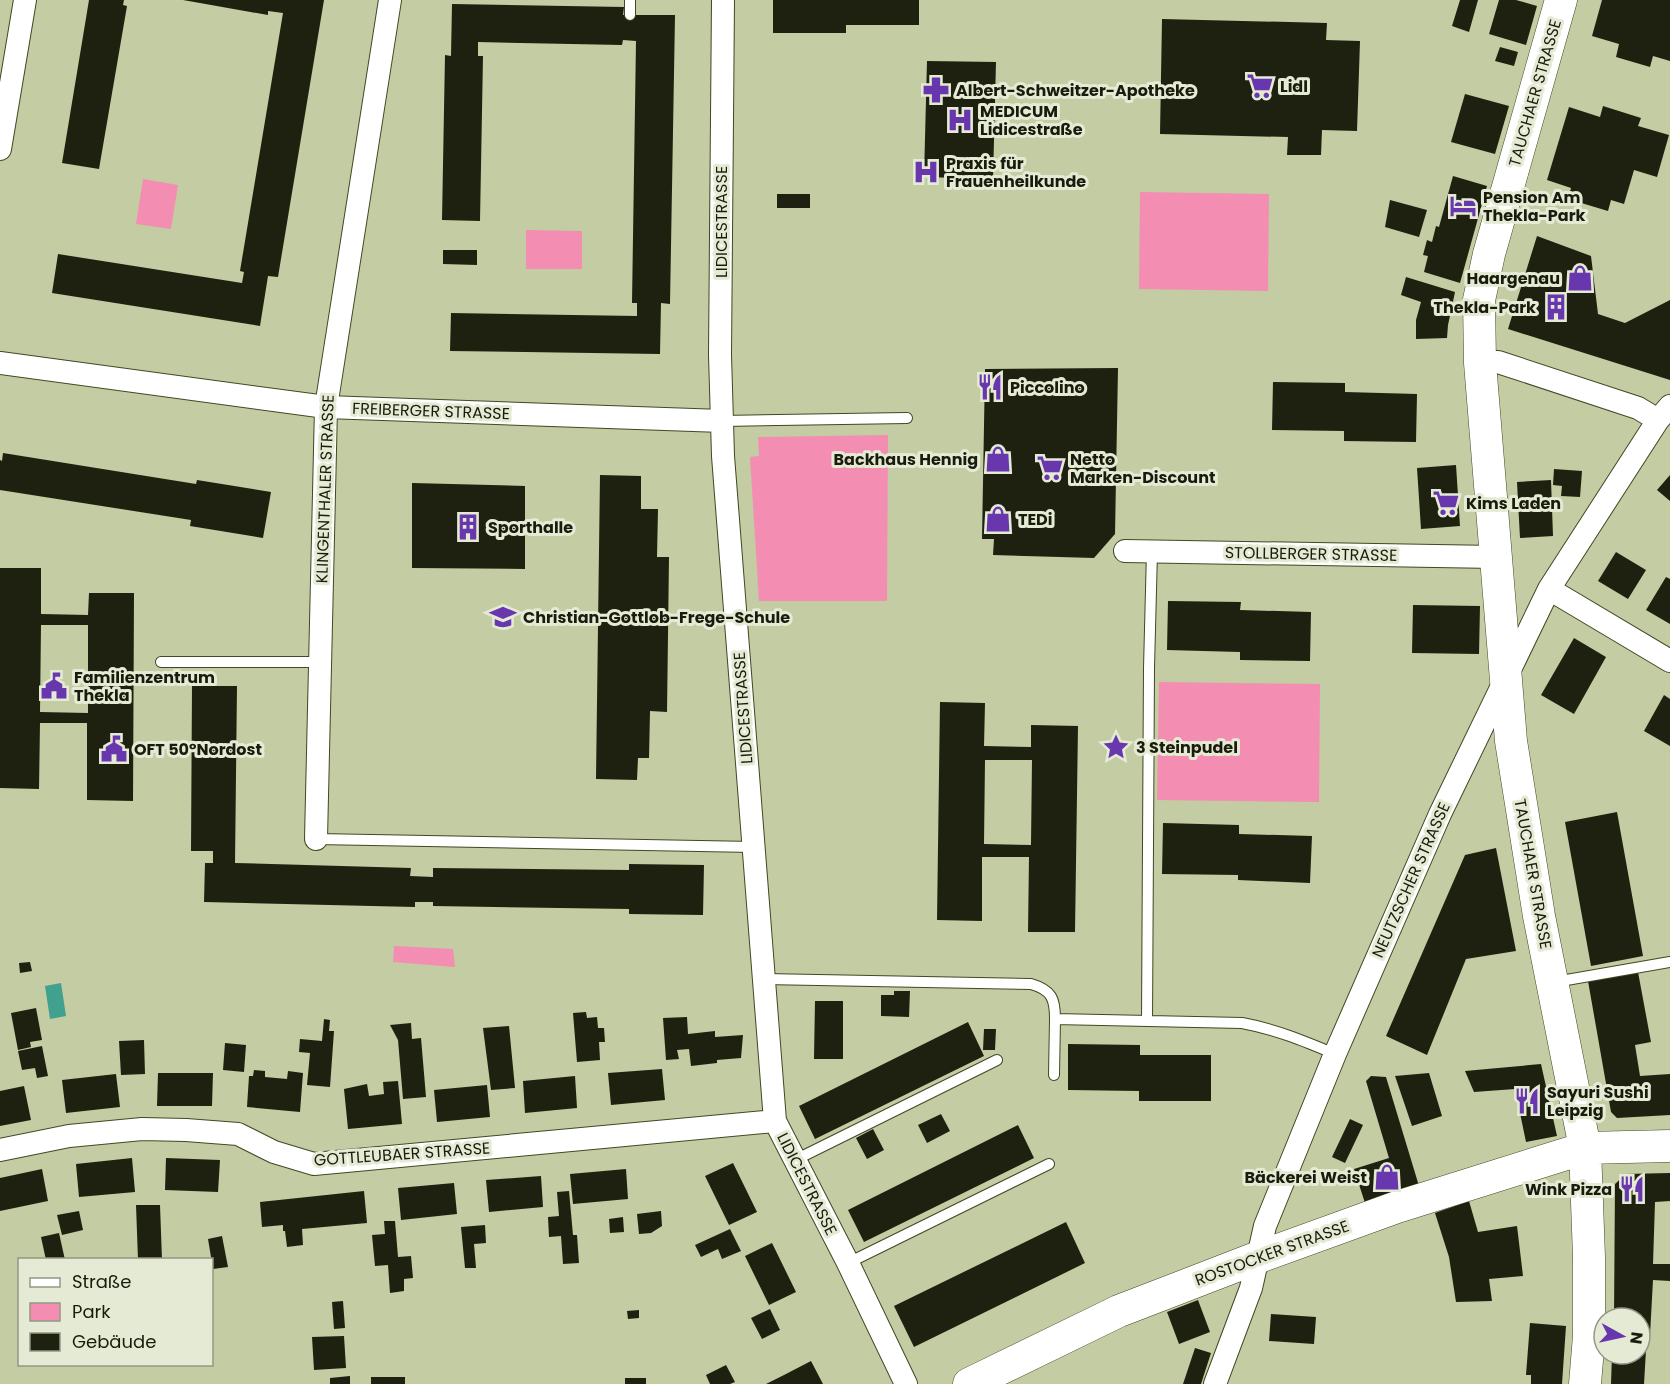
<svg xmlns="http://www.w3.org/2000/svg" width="1670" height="1384" font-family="Poppins,sans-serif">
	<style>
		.green { fill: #f38eb2 }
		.water { fill: #40a18e }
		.building { fill: #1e210f; fill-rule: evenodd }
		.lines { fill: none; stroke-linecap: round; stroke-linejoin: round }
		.lane-casing { stroke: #414823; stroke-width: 12 }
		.street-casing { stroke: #414823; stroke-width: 24 }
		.secondary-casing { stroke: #414823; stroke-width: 33 }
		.lane { stroke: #fff; stroke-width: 10 }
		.street { stroke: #fff; stroke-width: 22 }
		.secondary { stroke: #fff; stroke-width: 32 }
		.labels { text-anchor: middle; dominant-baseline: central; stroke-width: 6; stroke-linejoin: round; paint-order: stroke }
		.poi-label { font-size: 16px; font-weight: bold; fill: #191c0c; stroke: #e5ead5; text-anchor: start }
		.street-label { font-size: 16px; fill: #191c0c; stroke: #e5ead5 }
	</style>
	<rect width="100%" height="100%" fill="#c3cca2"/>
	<!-- green -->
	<path class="green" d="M143,179L178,185L171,229L136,224Z
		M1140,192L1269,194L1268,291L1139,289Z
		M526,230L582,231V269H526Z
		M888,435L887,601H759L750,457L759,456L758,437Z
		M1159,682L1320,684L1319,802L1157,800Z
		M394,946L453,949L455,967L393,962Z"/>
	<!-- water -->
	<path class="water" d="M61,983L66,1016L50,1019L45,986Z"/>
	<!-- building -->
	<path class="building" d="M89,0H124L123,5L127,6L99,169L62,163Z
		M183,0H324L278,277L268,276L260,326L52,293L58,254L242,283L244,272L240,271L283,13L268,11V15Z
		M773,0H919V25H846V33H773Z
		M1460,0H1478L1469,32L1452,26Z
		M1499,0H1516L1537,6L1526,45L1489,34Z
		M1602,0H1670V61L1653,56L1650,67L1616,57L1619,44L1592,36Z
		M452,4L624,7L623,15H675L670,304L661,303L660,354L450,351L451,313L637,316V303H632L636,41L623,40L622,45L478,42V56H483L480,221L442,220L445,55L451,56Z
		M1162,19L1327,23L1326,40L1360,41L1357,131L1322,130L1321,155H1287L1288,137L1160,134Z
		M1500,47L1518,52L1514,66L1495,61Z
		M927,61L996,62L993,179L924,177Z
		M1465,94L1509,106L1495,154L1451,142Z
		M1603,106L1641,118L1638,126L1669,135L1657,177L1634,170L1624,204L1611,200L1608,211L1568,199L1571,188L1547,180L1569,107L1600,117Z
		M1453,176L1487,186L1460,283L1424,272L1428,256L1423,255L1427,240L1432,242L1436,226L1439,227Z
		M777,194H810V208H777Z
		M1390,200L1427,210L1419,237L1385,227Z
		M1537,236L1591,256L1598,314L1625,323L1670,300V380L1508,329Z
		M443,250H477V265L443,264Z
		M1406,277L1455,292L1448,325L1447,338L1416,339V320L1421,302L1401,295Z
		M1118,368L1115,534L1094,558L993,555L994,539H982L985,369Z
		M1273,382L1345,383V392L1417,394L1416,442L1344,441V431L1272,430Z
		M3,453L196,484L197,480L271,492L263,538L190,526L191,520L0,490V460L2,461Z
		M1456,465L1460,526L1421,529L1417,468Z
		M1554,469L1582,471L1580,497L1561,496L1562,486L1553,485Z
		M600,475L641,476V509H658L657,557H669L667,712L650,711L649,758H638L637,780L596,779Z
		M1670,475V501L1657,490Z
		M1551,480L1553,536L1520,538L1517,482Z
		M412,483L525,486V569L412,568Z
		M1616,552L1646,570L1628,599L1598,581Z
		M0,568H41V614L88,615L89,593H134L133,801L87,800V723H40L39,789L0,788ZM41,625H88V713L40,712Z
		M1666,577L1670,579V624L1646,610Z
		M1168,601L1241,602L1240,610L1311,612L1310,661L1240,660V652L1167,650Z
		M1413,605L1480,606L1479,654L1412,653Z
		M1574,638L1606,657L1574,714L1541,695Z
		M192,686H237L235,863L411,868L410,876L433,877V868L629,870V864L704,865L703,915L629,914V909L433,906V902H415V907L204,902L205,863H213V851H191Z
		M1664,695L1670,699V746L1644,731Z
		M940,702L985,703L984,746L1031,747V725L1078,726L1075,932H1028L1029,857H982V921L937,920ZM985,760H1032L1031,845L984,844Z
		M1617,812L1643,956L1591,966L1565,822Z
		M1163,823L1239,825V834L1312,836L1310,883L1238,880V875L1162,874Z
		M1496,848L1516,951L1466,959L1427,1055L1386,1036L1465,855Z
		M30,962L32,971L20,973L19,963Z
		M1638,972L1651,1042L1635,1045L1640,1076L1670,1074V1115L1617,1118L1611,1112L1588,981Z
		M894,991H910L909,1017L881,1016V995H894Z
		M815,1001H843V1059H814Z
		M36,1008L42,1040L30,1042L31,1047L18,1050L11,1013Z
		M586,1012L587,1018L597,1017L598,1028H604L605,1042H599L600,1060L577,1062L573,1013Z
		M687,1017L688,1034L715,1031V1037L743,1035L741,1058L717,1060V1063L691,1066L689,1049L677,1050L679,1059L666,1060L663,1018Z
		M324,1019L330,1020L329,1031H334L330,1087L307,1085L310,1053L299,1052L300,1039L322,1041Z
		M968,1022L984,1056L815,1139L799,1106Z
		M411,1023L412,1039L421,1038L426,1097L403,1099L398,1040L390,1025Z
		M509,1026L515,1088L491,1090L483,1028Z
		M984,1029H996L995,1050H983Z
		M144,1040L145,1074L121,1075L119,1041Z
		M225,1043L246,1045L244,1072L223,1070Z
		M1068,1044L1140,1045V1055H1211V1101H1139V1091L1068,1090Z
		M42,1046L48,1076L37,1078L35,1068L22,1070L18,1051Z
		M1541,1064L1557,1136L1526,1142L1515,1089L1474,1092L1465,1071Z
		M662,1069L665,1100L611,1105L608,1073Z
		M254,1070L265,1071V1077L287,1079L288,1071L303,1073L300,1112L247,1107L249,1076H253Z
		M158,1073H213L212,1106H157Z
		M1429,1073L1442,1116L1412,1126L1395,1076Z
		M116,1074L120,1107L66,1113L62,1080Z
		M575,1076L577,1108L525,1113L523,1081Z
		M1371,1076L1386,1077L1419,1186L1365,1203L1354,1169L1389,1158L1366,1081Z
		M398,1081L402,1124L348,1129L344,1089L367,1084L369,1096L384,1094L383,1082Z
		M487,1085L490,1117L437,1122L434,1090Z
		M24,1086L31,1120L0,1126V1091Z
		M941,1114L950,1131L927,1143L918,1125Z
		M1350,1119L1363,1125L1345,1163L1332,1157Z
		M1018,1125L1034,1158L864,1242L848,1210Z
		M873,1129L884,1150L867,1159L856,1138Z
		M132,1158L135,1192L79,1197L76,1164Z
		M166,1158L220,1160L218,1192L165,1190Z
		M733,1163L757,1212L729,1225L705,1176Z
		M42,1169L48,1201L0,1211V1178Z
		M626,1169L628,1199L573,1204L570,1174Z
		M1670,1173V1201L1655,1202L1653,1264H1670V1281L1653,1280L1650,1335H1640V1318H1614L1615,1184L1626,1174Z
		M541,1176L543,1207L489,1212L486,1180Z
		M454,1183L457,1214L401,1220L398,1188Z
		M364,1191L367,1223L302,1229L303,1245L287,1247L285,1231H283V1225L262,1227L260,1202Z
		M569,1191L573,1235H577L579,1263L563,1264L561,1236L549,1237L548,1217L559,1216L557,1192Z
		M1469,1201L1478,1232L1517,1226L1523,1276L1489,1279L1492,1301L1456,1302L1449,1257L1435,1213Z
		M136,1205H160L162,1260H138Z
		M79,1211L83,1230L62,1235L57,1215Z
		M661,1211L662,1226L651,1233L639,1234L637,1214Z
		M623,1217L624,1232L610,1233L609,1219Z
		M384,1221H395L398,1257L411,1256L413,1278L404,1279V1291L390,1293L388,1265L375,1266L372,1235L385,1234Z
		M1066,1222L1085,1263L914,1347L894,1306Z
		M485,1225L486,1243L474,1244L476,1268H465L461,1227Z
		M730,1229L741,1251L722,1259L718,1249L701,1257L695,1245Z
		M59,1233L65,1260H46L41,1237Z
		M222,1236L228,1267L213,1269L208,1239Z
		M772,1243L796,1292L769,1305L745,1256Z
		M1198,1300L1210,1332L1179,1344L1167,1312Z
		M343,1301L345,1328L334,1329L332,1302Z
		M770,1309L780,1330L762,1339L751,1318Z
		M639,1310V1318L628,1319L627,1311Z
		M1271,1314L1316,1317L1314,1344L1269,1341Z
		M1530,1323L1566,1326L1562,1384H1531V1375H1526Z
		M344,1336L346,1368L314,1370L312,1337Z
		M1195,1348L1211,1353L1201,1384H1183Z
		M1640,1350H1646L1644,1384H1611L1612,1354H1640Z
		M811,1361L823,1384H766L784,1375Z
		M726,1365L735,1382L730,1384H710L706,1375Z
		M350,1376V1384H330V1378Z
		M371,1377H405V1384H371Z
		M625,1378H646V1384H625Z"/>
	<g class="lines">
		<!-- lane casing -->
		<g class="lane-casing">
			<path id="lane" d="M630,15V0
				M722,421L907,418
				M161,662H320
				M316,839L754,847
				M764,979L1031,984C1052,990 1055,999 1055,1019L1242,1023C1275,1029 1304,1041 1335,1054
				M1555,982L1670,962
				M1147,1021L1149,668L1152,551
				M1054,1075L1055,1019
				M795,1160L997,1060
				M848,1263L1049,1164"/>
		</g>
		<!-- street casing -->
		<g class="street-casing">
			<path id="street" d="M723,0L720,355L723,456L775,1121L848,1263L906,1384
				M0,149L25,0
				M0,363L326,407L722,421
				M1480,363L1498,362L1638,408L1658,420
				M1125,551L1496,557
				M1549,589L1670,661
				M316,839L326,407L390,0
				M0,1150L69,1136L142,1129L186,1130L238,1134L274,1152L314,1164L775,1121
				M1215,1384L1251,1288L1265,1226L1335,1054L1440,814L1549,589L1658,420L1670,406"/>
		</g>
		<!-- secondary casing -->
		<g class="secondary-casing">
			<path id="secondary" d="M1561,0L1489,254L1479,300L1480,363L1511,741L1539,916L1585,1148L1589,1257V1336L1585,1384
				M969,1384L1119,1311L1259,1257L1397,1207L1585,1148L1670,1146"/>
		</g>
		<!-- lane -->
		<use href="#lane" class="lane"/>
		<!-- street -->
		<use href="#street" class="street"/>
		<!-- secondary -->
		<use href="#secondary" class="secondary"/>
	</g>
	<!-- icons -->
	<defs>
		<g id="supermarket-bare" transform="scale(2.07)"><path d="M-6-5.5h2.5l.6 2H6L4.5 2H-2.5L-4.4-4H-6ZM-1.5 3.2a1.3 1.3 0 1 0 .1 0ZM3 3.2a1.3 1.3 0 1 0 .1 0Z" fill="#6837ae" stroke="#e5ead5" stroke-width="2.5" paint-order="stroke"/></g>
		<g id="pharmacy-bare" transform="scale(2.07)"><path d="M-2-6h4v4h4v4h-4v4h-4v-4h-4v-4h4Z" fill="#6837ae" stroke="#e5ead5" stroke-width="2.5" paint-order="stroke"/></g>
		<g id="hospital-bare" transform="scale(2.07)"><path d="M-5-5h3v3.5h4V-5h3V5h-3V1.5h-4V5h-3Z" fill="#6837ae" stroke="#e5ead5" stroke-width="2.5" paint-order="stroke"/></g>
		<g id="hotel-bare" transform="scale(2.07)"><path d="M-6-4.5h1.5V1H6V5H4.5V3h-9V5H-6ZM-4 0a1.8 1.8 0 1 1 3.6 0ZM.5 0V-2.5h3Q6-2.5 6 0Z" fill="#6837ae" stroke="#e5ead5" stroke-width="2.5" paint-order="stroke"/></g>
		<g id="shop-bare" transform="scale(2.07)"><path d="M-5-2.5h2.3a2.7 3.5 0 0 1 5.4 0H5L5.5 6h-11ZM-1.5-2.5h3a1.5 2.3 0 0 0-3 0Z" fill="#6837ae" stroke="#e5ead5" stroke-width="2.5" paint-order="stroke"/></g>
		<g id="building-bare" transform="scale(2.07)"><path d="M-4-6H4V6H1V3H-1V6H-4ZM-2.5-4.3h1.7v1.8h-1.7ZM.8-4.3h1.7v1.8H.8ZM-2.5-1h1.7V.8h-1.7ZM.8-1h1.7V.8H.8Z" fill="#6837ae" stroke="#e5ead5" stroke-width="2.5" paint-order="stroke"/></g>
		<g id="restaurant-bare" transform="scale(2.07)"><path d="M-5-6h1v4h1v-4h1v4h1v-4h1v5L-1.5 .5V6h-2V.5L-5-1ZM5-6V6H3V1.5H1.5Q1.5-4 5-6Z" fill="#6837ae" stroke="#e5ead5" stroke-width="2.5" paint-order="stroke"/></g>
		<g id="school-bare" transform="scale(2.07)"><path d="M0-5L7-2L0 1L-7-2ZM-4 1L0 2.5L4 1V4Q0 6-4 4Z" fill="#6837ae" stroke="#e5ead5" stroke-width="2.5" paint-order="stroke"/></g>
		<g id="civic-bare" transform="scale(2.07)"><path d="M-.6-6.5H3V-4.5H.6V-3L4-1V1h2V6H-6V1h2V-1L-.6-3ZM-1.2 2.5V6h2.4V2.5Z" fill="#6837ae" stroke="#e5ead5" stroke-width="2.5" paint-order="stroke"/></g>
		<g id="sight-bare" transform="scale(2.07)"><path d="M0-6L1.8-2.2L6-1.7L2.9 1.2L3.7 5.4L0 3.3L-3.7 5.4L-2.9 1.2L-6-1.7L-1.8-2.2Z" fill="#6837ae" stroke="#e5ead5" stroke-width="2.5" paint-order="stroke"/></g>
	</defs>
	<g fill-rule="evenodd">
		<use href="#supermarket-bare" x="1260" y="86"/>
		<use href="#pharmacy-bare" x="936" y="90"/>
		<use href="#hospital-bare" x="960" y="120"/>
		<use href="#hospital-bare" x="926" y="172"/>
		<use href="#hotel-bare" x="1463" y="206"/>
		<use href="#shop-bare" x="1580" y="278"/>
		<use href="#building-bare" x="1556" y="307"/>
		<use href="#restaurant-bare" x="990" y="387"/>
		<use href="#shop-bare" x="998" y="459"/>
		<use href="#supermarket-bare" x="1050" y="468"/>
		<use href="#supermarket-bare" x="1446" y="503"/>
		<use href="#shop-bare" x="998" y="519"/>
		<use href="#building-bare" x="468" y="527"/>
		<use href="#school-bare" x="503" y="617"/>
		<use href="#civic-bare" x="54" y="686"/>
		<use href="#sight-bare" x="1116" y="747"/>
		<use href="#civic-bare" x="114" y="749"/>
		<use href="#restaurant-bare" x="1527" y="1101"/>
		<use href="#shop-bare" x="1387" y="1177"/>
		<use href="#restaurant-bare" x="1632" y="1189"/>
	</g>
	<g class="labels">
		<!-- poi labels -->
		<g class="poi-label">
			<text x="1280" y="86">Lidl</text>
			<text x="956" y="90">Albert-Schweitzer-Apotheke</text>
			<text x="980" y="111">MEDICUM<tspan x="980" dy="18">Lidicestraße</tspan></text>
			<text x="946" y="163">Praxis für<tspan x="946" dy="18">Frauenheilkunde</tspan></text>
			<text x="1483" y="197">Pension Am<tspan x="1483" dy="18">Thekla-Park</tspan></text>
			<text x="1560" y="278" text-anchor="end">Haargenau</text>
			<text x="1536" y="307" text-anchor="end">Thekla-Park</text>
			<text x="1010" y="387">Piccolino</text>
			<text x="978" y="459" text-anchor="end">Backhaus Hennig</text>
			<text x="1070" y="459">Netto<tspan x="1070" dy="18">Marken-Discount</tspan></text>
			<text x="1466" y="503">Kims Laden</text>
			<text x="1018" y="519">TEDi</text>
			<text x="488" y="527">Sporthalle</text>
			<text x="523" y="617">Christian-Gottlob-Frege-Schule</text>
			<text x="74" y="677">Familienzentrum<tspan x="74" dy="18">Thekla</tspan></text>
			<text x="1136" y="747">3 Steinpudel</text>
			<text x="134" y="749">OFT 50°Nordost</text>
			<text x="1547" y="1092">Sayuri Sushi<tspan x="1547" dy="18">Leipzig</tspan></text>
			<text x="1367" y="1177" text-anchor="end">Bäckerei Weist</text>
			<text x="1612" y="1189" text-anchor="end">Wink Pizza</text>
		</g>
		<!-- street labels -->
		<g class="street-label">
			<text transform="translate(1535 93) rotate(-74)">TAUCHAER STRASSE</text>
			<text transform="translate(721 222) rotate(-90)">LIDICESTRASSE</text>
			<text transform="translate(431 411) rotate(2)">FREIBERGER STRASSE</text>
			<text transform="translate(325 489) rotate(-88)">KLINGENTHALER STRASSE</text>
			<text transform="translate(1311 554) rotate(1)">STOLLBERGER STRASSE</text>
			<text transform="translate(743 708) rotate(-94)">LIDICESTRASSE</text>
			<text transform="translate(1533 874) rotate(80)">TAUCHAER STRASSE</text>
			<text transform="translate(1411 880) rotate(-66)">NEUTZSCHER STRASSE</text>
			<text transform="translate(402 1154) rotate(-4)">GOTTLEUBAER STRASSE</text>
			<text transform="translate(807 1184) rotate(63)">LIDICESTRASSE</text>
			<text transform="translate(1272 1253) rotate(-20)">ROSTOCKER STRASSE</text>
		</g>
	</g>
	<!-- legend -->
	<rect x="18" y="1258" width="195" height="108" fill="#e5ead5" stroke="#939885" stroke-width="1.5"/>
	<rect x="30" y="1278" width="30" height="9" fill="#ffffff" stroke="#939885" stroke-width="1.5"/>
	<text x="72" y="1288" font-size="18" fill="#191c0c">Straße</text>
	<rect x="30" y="1303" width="30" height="18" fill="#f38eb2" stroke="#939885" stroke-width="1.5"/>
	<text x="72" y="1318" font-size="18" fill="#191c0c">Park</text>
	<rect x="30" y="1333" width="30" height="18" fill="#1e210f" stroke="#939885" stroke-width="1.5"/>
	<text x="72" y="1348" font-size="18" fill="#191c0c">Gebäude</text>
	<!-- north arrow -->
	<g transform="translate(1622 1336) rotate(98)"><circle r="28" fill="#e5ead5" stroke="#939885" stroke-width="1.5"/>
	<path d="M0-4.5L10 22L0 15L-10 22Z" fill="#6837ae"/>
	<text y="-9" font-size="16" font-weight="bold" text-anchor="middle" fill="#191c0c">N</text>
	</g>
</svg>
